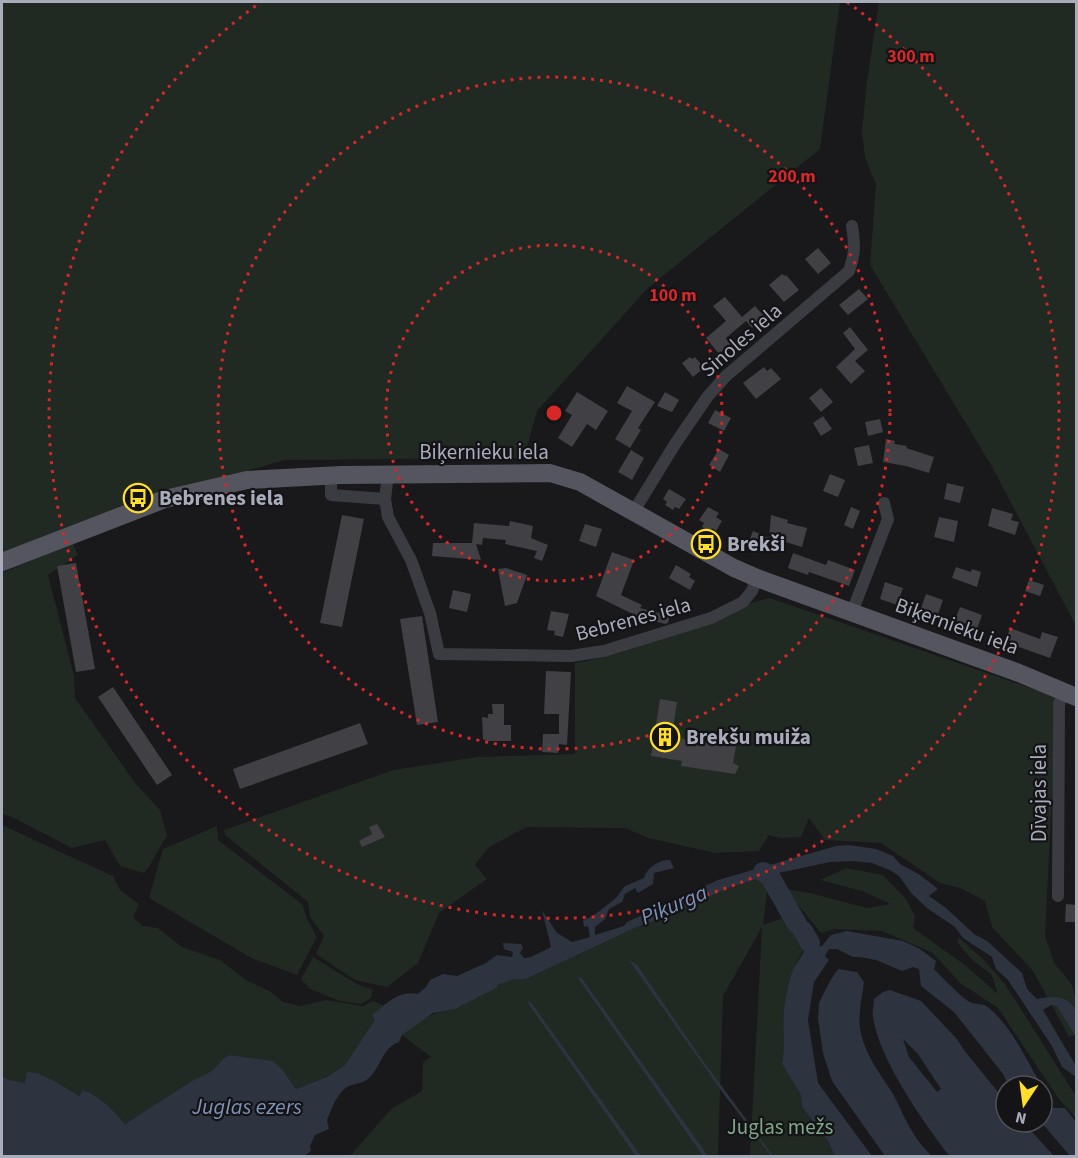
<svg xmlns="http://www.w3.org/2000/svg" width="1078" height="1158" font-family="'Source Sans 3',sans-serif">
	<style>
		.green { fill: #202922 }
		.water { fill: #2d3440; fill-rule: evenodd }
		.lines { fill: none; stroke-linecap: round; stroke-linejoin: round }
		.river { stroke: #2d3440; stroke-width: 20 }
		.building { fill: #404045 }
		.street { stroke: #3b3b42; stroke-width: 12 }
		.primary { stroke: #55555f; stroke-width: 18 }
		.ring { fill: none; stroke: #d62828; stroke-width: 3; stroke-dasharray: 3 6 }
		.labels { text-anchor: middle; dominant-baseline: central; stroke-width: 4.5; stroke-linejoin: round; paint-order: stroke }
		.street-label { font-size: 21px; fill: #a9acbb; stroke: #141316 }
		.poi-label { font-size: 21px; font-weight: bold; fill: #a9acbb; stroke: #141316; text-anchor: start }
		.park-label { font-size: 21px; fill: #7fa889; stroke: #141316 }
		.water-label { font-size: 22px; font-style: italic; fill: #7e93b9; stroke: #141316 }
		.centre { fill: #d62828; stroke: #141316; stroke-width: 3 }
		.ring-label { font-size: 18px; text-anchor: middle; font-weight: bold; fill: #d62828; stroke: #141316; stroke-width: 4.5; stroke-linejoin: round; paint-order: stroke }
	</style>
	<rect width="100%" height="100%" fill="#19181b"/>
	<!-- green -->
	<path class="green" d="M2,2H840L820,149L648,288L537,411L524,458L285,460L143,500L2,557Z
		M879,2H1076V626L991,465L870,265L876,184L865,158L862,131L867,81Z
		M73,543L78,555L48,575L74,676L75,698L136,784L160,810L167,836C158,848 154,862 144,873L120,866L105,840L72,848L10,816L2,814V573Z
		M770,598L1042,692L1054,698L1053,776L1045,936L1054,963L1071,983L1076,998V1035L1069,1037L1033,971L992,927L985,901L960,888L940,883L881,843L825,840L809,818L801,837L780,838L769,835L759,851L715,853L648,838L625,828L527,827L489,847L475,865L487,879L439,913L418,963L387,987L355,980L316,954L324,936L310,917L308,902L225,835L224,830L393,770L477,757L575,754V663C626,655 674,633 722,615C738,609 752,601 770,598Z
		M2,825L113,876L120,890L139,904L133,917L143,926L158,928L182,947L220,960L246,980L271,992L283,1002L301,1006L326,1000L363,1006L373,1001L385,1006L372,1015L376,1020L345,1065L327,1077L296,1089L283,1070L273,1061L230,1055L224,1058L212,1071L190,1082L125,1124C112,1109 102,1097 83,1090L79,1096L36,1073L25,1083L9,1080L2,1076Z
		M217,826L218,840L302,904L307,919L317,937L297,975L253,959L149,898L163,849Z
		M846,868L883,875L906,899L915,916L913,928L965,965L998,994L991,974L971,959L957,942L959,938L984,960L1005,984L1076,1096V1118L1058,1098L998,1008L960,983L933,953L882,931L834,929L821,933L785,889L810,893L867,908L890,904L865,892L820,880Z
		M769,875L763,925L788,916L808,936C805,951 798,957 793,971C789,980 787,992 785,1003C781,1023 786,1044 782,1064L801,1095L802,1107L828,1141L835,1156H750L762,927L723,996L718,1156H350L391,1109L422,1091L423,1062L431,1057L402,1035C413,1027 428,1014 441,1012L497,987L496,985L515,979H526L637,927L660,919L731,887Z
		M313,957L357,984L373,990L371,998L361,1004L340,1001L310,989L301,979Z"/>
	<!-- water -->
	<path class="water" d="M849,845L876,849L893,856L900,864L920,875L938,889L929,896L946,908L974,934L987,941L1022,973L1027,989L1037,999C1052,996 1069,994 1076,1012C1078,1018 1077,1027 1076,1033L1074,1034L1057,1006L1051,1005L1043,1010L1076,1066V1077L1062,1067L1052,1046L1008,980L996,969L992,957L963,938L955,927L927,908L912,894L899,876L890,870L872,863L852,861L830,862L769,875L731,887L660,919L637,927L526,979H515L497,985L498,987L455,1009L433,1013L402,1035L399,1042C382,1048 381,1067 369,1078C363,1084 354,1083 347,1087C337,1093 331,1110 327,1120L329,1129L315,1135L310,1146L311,1151L304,1156H2V1076L9,1080L25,1083L27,1072L37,1073L54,1081L79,1096L83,1090C102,1097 112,1109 125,1124L190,1082L212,1071L224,1058L230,1055L273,1061L283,1070L296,1089L327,1077L345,1065L375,1020L372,1015C387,1004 398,990 418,994L426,987L430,980L443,974L457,976L486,963L497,955L512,957L513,952L504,949L503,943L521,944L523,948L520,953L524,958L531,957L551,947L542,910L557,933L572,942L590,937L588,926L584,927L583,920L593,916L616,898L625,886L644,878C647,867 659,860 670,860L674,868L654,873L653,884L638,893L635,888L625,894L622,902L609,909L605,919L595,927V935L624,926L627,922L718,880L836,846Z
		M847,931L903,941L920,949L936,961L934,969C945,980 956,992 968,1001C975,1006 983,1002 989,1008C1011,1026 1025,1057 1039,1081L1040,1086H1009L1003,1074L954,1012L921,986L919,969L913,967L902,971L876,960L860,957H853L837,949H829L825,956L829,960L814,982L808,1020L818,1083L872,1156H835L828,1141L802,1107L801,1095L782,1064C786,1044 781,1022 785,1002C787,992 789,979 793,970C797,961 805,954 806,944L814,943L817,947L822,946L831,935Z
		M629,960L637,965L701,1058L773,1156H771L723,1093Z
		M838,969L857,972L864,982C862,997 858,1013 860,1028C864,1054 880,1073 893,1094C906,1119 911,1136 932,1156H885L832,1081L823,1053L818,1019L819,1003L830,981Z
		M581,977L708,1156H703L578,978Z
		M890,990L921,1001L957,1039L964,1050L1006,1102V1122H1023L1054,1156H950L946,1152C921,1118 879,1059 873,1017C872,1012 874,1005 874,999L883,992ZM903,1039L918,1054L941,1089L937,1092L909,1057Z
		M530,1001L641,1156H636L633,1152L528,1003Z
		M1042,1101L1048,1108H1065L1076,1122V1156H1070L1041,1122Z"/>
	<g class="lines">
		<!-- river -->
		<path class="river" d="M763,872L769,875L797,924
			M803,931L810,943"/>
	</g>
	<!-- building -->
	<path class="building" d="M818,248L831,263L818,274L805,259Z
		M782,274L785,276L786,275L799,290L784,302L769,285Z
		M859,289L868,299L848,315L839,305Z
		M725,297L742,317L755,306L764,316L752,328L746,321L726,338L731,344L719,354L706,338L726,321L713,306Z
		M850,327L868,350L855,361L865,371L851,384L836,367L855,349L843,333Z
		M690,357L692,359L695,357L704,368L693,377L682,363Z
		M764,367L767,371L771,368L781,379L756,399L743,383Z
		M627,386L655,402L638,428L641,430L630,448L615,439L632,411L617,403Z
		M821,388L833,402L821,412L809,398Z
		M577,392L608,411L596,430L587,424L572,447L558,438L572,415L565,411Z
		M665,392L679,400L672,412L657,406Z
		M715,410L731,418L724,431L708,423Z
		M823,416L832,429L821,436L813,423Z
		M880,419L883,432L868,436L865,422Z
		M886,439L895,441L894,444L907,446L906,448L934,457L929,473L906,466L883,462Z
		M869,445L873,463L858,466L854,448Z
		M719,449L729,455L720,472L709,465Z
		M631,450L644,458L632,480L618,472Z
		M830,474L845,480L838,497L823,491Z
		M947,483L964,487L960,503L944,499Z
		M669,489L686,499L679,509L675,507L673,510L665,505L667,502L663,499Z
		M708,507L719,513L716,517L722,521L716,531L712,528L710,532L702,527L704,523L699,520Z
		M851,507L860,511L853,529L844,525Z
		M992,508L1013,514L1011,520L1019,522L1015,535L988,526Z
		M342,515L364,519L342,627L320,623Z
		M771,515L788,520L787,523L807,528L802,547L769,537Z
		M939,517L958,521L954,542L934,537Z
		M510,521L533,526L531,538L548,545L542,561L534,558L537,551L505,544L506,540L483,538L482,545L476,544L481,560L432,556L433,543H472L474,523L509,526Z
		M585,524L602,529L596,547L579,541Z
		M753,531L769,538L763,553L747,546Z
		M612,552L634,560L621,595L642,605L640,608L670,616L668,623L665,624L639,617L596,596Z
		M793,553L826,565L828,560L855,570L849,586L809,572L808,575L788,568Z
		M76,563L95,669L76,672L57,566Z
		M676,565L691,574L689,577L695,581L690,590L669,578Z
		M956,567L971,572L972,569L981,572L977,587L952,578Z
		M506,568L527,575L517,603L505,606L498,569Z
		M1029,580L1044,585L1040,596L1025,591Z
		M885,582L903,588L897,605L880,599Z
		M453,590L471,594L467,612L449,608Z
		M926,594L943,600L937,617L920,611Z
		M960,607L982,615L976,632L960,626L961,622L955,620Z
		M551,611L569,614L563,637L554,635L555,631L547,630Z
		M422,616L438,722L417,725L400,619Z
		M1010,628L1040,639L1042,632L1058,637L1050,658L1005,642Z
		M546,671L571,672L567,745L559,744L558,753L542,752L543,734H559V714H544Z
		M113,687L172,775L157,785L98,697Z
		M660,699L677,702L672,735L686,740L717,744L718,740L728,742V745L736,746L733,763L739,766L735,774L681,766L682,761L651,756Z
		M492,704H504V725H511V741H486L483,739L482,717L488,718V714H493Z
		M360,723L368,744L240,789L233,769Z
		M377,824L385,837L362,847L359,841L372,834L369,827Z
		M1066,904L1077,905V922H1065Z"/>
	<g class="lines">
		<!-- street -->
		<path class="street" d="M388,474L385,499L388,517L411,560L430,613L439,654L571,656L604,651L711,618L743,602L752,591L757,578
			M331,476V495L385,499
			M634,511L675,444L708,396L726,376L849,271C855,255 855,243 852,226
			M852,612L888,519L884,503
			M1058,896L1059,704L1064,691"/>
		<!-- primary -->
		<path class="primary" d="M2,562L165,499L247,480L341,475L550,473L580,482L734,568L757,578L1019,673L1076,697"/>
	</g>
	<!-- distance rings -->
	<g class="ring">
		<circle cx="554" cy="413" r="168"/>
		<circle cx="554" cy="413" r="336"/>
		<path d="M847 2A505 505 0 1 1 261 2"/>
	</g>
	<!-- icons -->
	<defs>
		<g id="bus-ring" transform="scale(1.5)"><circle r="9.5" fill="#141316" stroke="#ffde2c" stroke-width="1.5"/><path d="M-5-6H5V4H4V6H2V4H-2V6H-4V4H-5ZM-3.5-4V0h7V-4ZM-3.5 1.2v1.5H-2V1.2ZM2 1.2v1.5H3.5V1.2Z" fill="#ffde2c"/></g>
		<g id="building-ring" transform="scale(1.5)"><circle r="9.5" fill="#141316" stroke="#ffde2c" stroke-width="1.5"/><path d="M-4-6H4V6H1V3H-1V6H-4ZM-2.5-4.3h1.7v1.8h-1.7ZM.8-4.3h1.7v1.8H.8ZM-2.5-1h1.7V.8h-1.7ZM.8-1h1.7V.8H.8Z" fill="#ffde2c"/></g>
	</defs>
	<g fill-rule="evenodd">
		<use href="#bus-ring" x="138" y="498"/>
		<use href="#bus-ring" x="706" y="544"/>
		<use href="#building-ring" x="665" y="737"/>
	</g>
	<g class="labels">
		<!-- street labels -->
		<g class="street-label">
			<text transform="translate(741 340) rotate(-41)">Sinoles iela</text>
			<text x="484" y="452">Biķernieku iela</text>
			<text transform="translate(633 619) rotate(-15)">Bebrenes iela</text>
			<text transform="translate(957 626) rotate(20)">Biķernieku iela</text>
			<text transform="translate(1039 793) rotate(-90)">Dīvajas iela</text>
		</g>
		<!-- poi labels -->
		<g class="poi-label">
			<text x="159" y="498">Bebrenes iela</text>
			<text x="727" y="544">Brekši</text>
			<text x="686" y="737">Brekšu muiža</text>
		</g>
		<!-- park labels -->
		<g class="park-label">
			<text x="780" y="1127">Juglas mežs</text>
		</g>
		<!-- water labels -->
		<g class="water-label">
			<text transform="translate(674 905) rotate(-23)">Piķurga</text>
			<text x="247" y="1107">Juglas ezers</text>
		</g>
	</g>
	<circle cx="554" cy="413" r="9" class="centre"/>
	<g class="ring-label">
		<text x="911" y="62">300 m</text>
		<text x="792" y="182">200 m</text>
		<text x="673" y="301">100 m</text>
	</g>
	<!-- border -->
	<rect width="1078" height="1158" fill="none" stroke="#a9acbb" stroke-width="6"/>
	<!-- north arrow -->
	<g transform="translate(1024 1104) rotate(193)"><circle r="28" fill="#141316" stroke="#505058" stroke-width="1.5"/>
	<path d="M0-4.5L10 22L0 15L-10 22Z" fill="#ffde2c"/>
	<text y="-9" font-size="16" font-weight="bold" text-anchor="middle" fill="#a9acbb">N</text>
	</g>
</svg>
